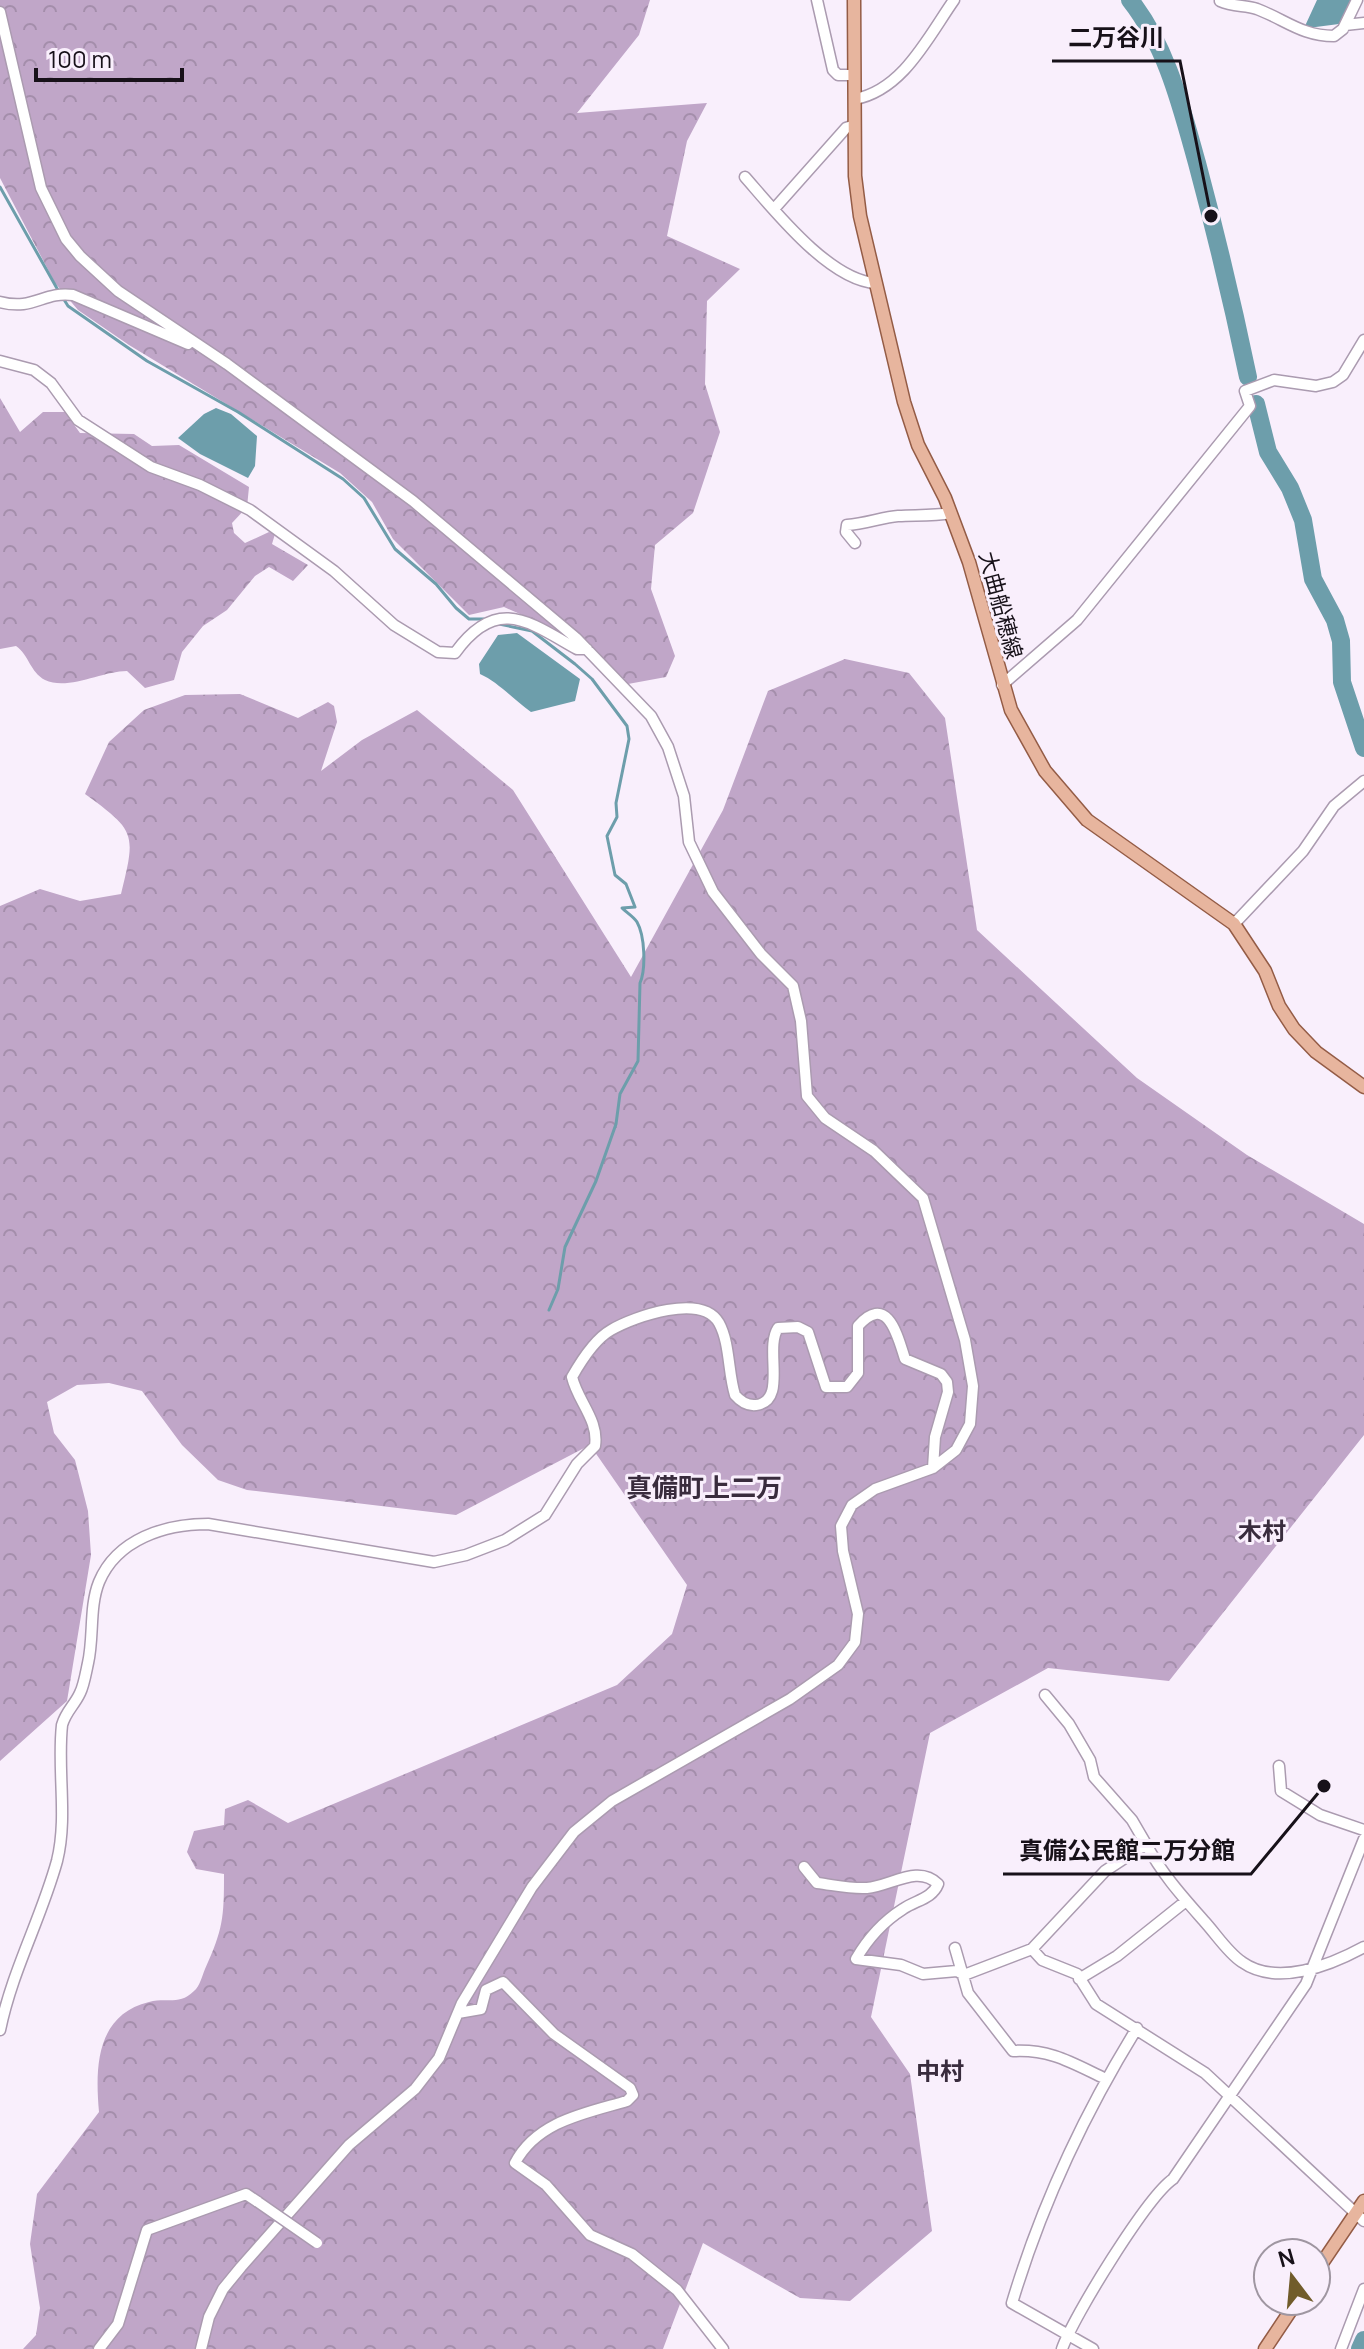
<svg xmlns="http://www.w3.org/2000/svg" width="1364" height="2349" font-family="Manrope,'Noto Sans JP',sans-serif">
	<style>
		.forest { fill: url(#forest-crowns) }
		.water { fill: #6d9eab }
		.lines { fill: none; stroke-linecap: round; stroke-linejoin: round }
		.stream { stroke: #6d9eab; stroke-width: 3 }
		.river { stroke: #6d9eab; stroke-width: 18 }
		.minor-casing { stroke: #ab9bb0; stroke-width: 13 }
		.major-casing { stroke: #945c46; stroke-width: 15 }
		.minor { stroke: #fff; stroke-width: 10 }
		.major { stroke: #e7b59e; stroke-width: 12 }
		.minor-bridge-casing { stroke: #ab9bb0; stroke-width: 13; stroke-linecap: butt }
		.minor-bridge { stroke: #fff; stroke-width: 10 }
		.labels { text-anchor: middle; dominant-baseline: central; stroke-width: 6; stroke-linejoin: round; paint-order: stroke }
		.street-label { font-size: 22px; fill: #171119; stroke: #f9effc }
		.neighbourhood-label { font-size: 24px; font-weight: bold; fill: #392c3d; stroke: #f9effc }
		.quarter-label { font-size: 26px; font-weight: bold; fill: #392c3d; stroke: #f9effc }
		.leader { fill: none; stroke: #171119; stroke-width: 3 }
		.callout-dot { fill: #171119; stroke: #f9effc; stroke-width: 3 }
		.callout-label { font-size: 24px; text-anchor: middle; font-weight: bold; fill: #171119; stroke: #f9effc; stroke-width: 6; stroke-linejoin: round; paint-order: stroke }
	</style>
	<defs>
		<pattern id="forest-crowns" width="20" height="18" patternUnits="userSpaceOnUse" patternTransform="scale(2)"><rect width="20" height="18" fill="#c0a6c8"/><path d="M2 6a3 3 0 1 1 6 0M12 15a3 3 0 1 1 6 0" fill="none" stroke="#a48eab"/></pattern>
	</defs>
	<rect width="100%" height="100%" fill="#f9effc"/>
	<!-- forest -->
	<path class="forest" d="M0,0H650L639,35L577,113L707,103L687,141L667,236L740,269L707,301L705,384L720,432L693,513L655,545L651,589L675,656L666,677L628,684L570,636L504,607L469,615L393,539L372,502L340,473L129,345L78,310L55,283L0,178Z
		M0,398L20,432L43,412H65L80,433L134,434L152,446L179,445L249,487L247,507L232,523L234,533L245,543L269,532L275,534L272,544L308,565L293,581L269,567L255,576L227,610L203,626L182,652L174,680L145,688L127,671C102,671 68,691 45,680C30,672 29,655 16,646L0,649Z
		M845,659L909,673L945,718L977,930L1137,1078L1247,1155L1364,1224V1435L1169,1681L1048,1668L930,1733L871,2017L910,2074L932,2231L850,2301L800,2298L703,2243L663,2349H23L36,2335L40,2308L30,2244L37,2194L99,2112C95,2067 96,2015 149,2002C167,1997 179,2006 194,1991C200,1986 202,1976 205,1969C223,1929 224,1918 224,1874L196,1869L187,1852L194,1831L224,1825L225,1809L248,1800L288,1823L617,1685L672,1634L687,1585L590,1445L456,1515L247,1490L218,1480L182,1445L142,1391L109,1383L77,1385L47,1402L54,1433L75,1460L88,1511L91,1555L67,1701L0,1761V906L40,889L80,901L121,894C136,833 136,831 85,794L109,742L144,710L185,695L240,694L298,718L328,702L334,706L337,722L321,771L362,740L417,710L513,790L631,977L723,810L768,691Z"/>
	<!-- water -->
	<path class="water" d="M1317,0H1352L1339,24L1308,28L1305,26Z
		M216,408L231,414L257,436L255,466L248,478L200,454L178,438L204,414Z
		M517,633L580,679L575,701L531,712C513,699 498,682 480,674L479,664L498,635Z"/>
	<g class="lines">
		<!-- stream -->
		<path class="stream" d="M0,187L59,292
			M63,298L68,306L147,361L238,412L343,479L364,498L395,549L436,584L456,608L469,619H484
			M499,624L532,631L575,664L592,679L627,726L629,739L616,803L617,817L607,836L615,875L626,884L635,907L622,908C626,912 634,917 637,922C645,936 646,969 640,983L638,1061L620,1094L616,1124L596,1181L565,1247L558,1289L549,1310"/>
		<!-- river -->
		<path class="river" d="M1130,0C1167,47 1181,106 1197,163C1216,234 1233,305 1248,377
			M1256,404L1268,452L1290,488L1303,520L1313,579L1335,620L1341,641L1342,682L1364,748
			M1360,2349L1364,2340"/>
		<!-- minor casing -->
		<g class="minor-casing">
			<path id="minor" d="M817,0L833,70L838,75H854
				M1220,1C1233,7 1245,5 1257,9C1286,20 1302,36 1334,36L1343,29L1357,0
				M0,12L41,188L66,239L80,256L118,291L227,364L413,501L576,638L651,716L668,747L684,796L689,842L713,892L761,954L793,986L801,1021L807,1096L825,1118L874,1151L923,1198L965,1340L973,1386L970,1424L956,1450L933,1468L875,1489L852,1505L841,1526L843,1551L858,1614L855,1642L838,1665L790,1699L612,1801L574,1832L532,1887L462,2003L439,2058L415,2089L349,2145L241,2267L223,2289L209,2317L201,2349
				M1345,25L1364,23
				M855,99C903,90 928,37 954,0
				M745,177C774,210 830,281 876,283
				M774,209L846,128L855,125
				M0,302C34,311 43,291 73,295L188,344
				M0,361L34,370L51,383L78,420L151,467L200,485L250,510L334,571L394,625L438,652L455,653C497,595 529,622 577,649H587
				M855,543L846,532L847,525C865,524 883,517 898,516C917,515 932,516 951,513
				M1002,685L1077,620L1250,406L1245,391L1274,380L1316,386L1333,382L1343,375L1364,340
				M1234,924L1303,851L1334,806L1364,781
				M1045,1695L1069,1724L1090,1760L1094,1777L1132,1820L1146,1844
				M1279,1766L1281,1791L1320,1815L1364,1830
				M804,1867L817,1883C834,1885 850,1889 867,1888C891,1886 918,1864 938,1884C932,1899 916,1900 903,1909C884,1921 867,1940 856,1959L901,1965L923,1974L957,1971L964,1975L1032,1949
				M1364,1947C1331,1965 1277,1987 1242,1962C1228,1953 1216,1934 1204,1921C1182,1896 1162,1874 1146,1844L1105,1871L1032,1949L1042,1960L1077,1974L1096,2004L1205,2073L1364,2221
				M955,1948L968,1993L1013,2051C1051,2049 1072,2063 1106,2079
				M1079,1979L1117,1956L1186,1901
				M458,2013L481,2009L486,1990L503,1982L554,2034L630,2088L633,2095L627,2101C586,2113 537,2121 515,2163L546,2185L590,2235L632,2254L677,2290L723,2349
				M0,2030C12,1971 41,1919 57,1861C68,1817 57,1770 62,1725C66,1711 74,1706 80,1693C84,1685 86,1672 88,1663C94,1637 89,1607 99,1582C117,1539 165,1524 208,1524L434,1562L466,1555L505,1540L545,1515L577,1464L595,1446C599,1420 578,1402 572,1377C581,1361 595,1339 611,1330C635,1316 702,1293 719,1323C730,1343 728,1373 735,1395C741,1402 747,1406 756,1405C788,1401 764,1349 778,1328L798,1327L808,1332L826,1387H847L858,1373V1326C888,1292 898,1338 905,1359L941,1374L947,1382L948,1392L935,1437L933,1468
				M99,2349L118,2324L147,2230L246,2194L258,2202
				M1062,2349C1073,2317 1147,2197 1173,2179L1306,1984L1364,1839
				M1093,2349L1012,2303C1041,2206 1084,2114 1137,2028
				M1341,2349L1364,2289"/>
		</g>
		<!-- major casing -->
		<g class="major-casing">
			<path id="major" d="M854,0L855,176L860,216L904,402L918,445L945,498L969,562L1011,710L1045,771L1087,820L1234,924L1265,971L1279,1006L1294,1029L1316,1052L1364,1087
				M1316,2272L1364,2201
				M1265,2349L1297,2301"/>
		</g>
		<!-- minor -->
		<use href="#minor" class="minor"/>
		<!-- major -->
		<use href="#major" class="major"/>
		<!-- minor-bridge casing -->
		<g class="minor-bridge-casing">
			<path id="minor-bridge" d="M258,2202L317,2243"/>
		</g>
		<!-- minor-bridge -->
		<use href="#minor-bridge" class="minor-bridge"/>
	</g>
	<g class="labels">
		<!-- street labels -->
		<g class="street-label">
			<text transform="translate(1001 605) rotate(75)">大曲船穂線</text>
		</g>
		<!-- neighbourhood labels -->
		<g class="neighbourhood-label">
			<text x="1262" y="1530">木村</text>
			<text x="940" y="2070">中村</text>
		</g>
		<!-- quarter labels -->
		<g class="quarter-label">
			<text x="704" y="1487">真備町上二万</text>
		</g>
	</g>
	<!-- callouts -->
	<path class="leader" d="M1211 216L1180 61H1052M1324 1786L1251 1874H1003"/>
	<g class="callout-dot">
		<circle cx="1211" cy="216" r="8"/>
		<circle cx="1324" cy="1786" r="8"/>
	</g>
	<g class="callout-label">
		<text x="1116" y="46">二万谷川</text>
		<text x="1127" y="1859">真備公民館二万分館</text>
	</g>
	<!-- north arrow -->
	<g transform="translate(1292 2277) rotate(344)"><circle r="38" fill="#f9effc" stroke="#9f96a1" stroke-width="2"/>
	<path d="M0-6L14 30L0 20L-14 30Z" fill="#715c2b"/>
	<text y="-12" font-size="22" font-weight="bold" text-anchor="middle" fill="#171119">N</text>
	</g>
	<!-- scale -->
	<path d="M36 68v12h146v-12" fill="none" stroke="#171119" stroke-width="4"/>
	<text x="48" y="68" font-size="24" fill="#171119" stroke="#f9effc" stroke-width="6" paint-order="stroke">100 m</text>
</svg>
